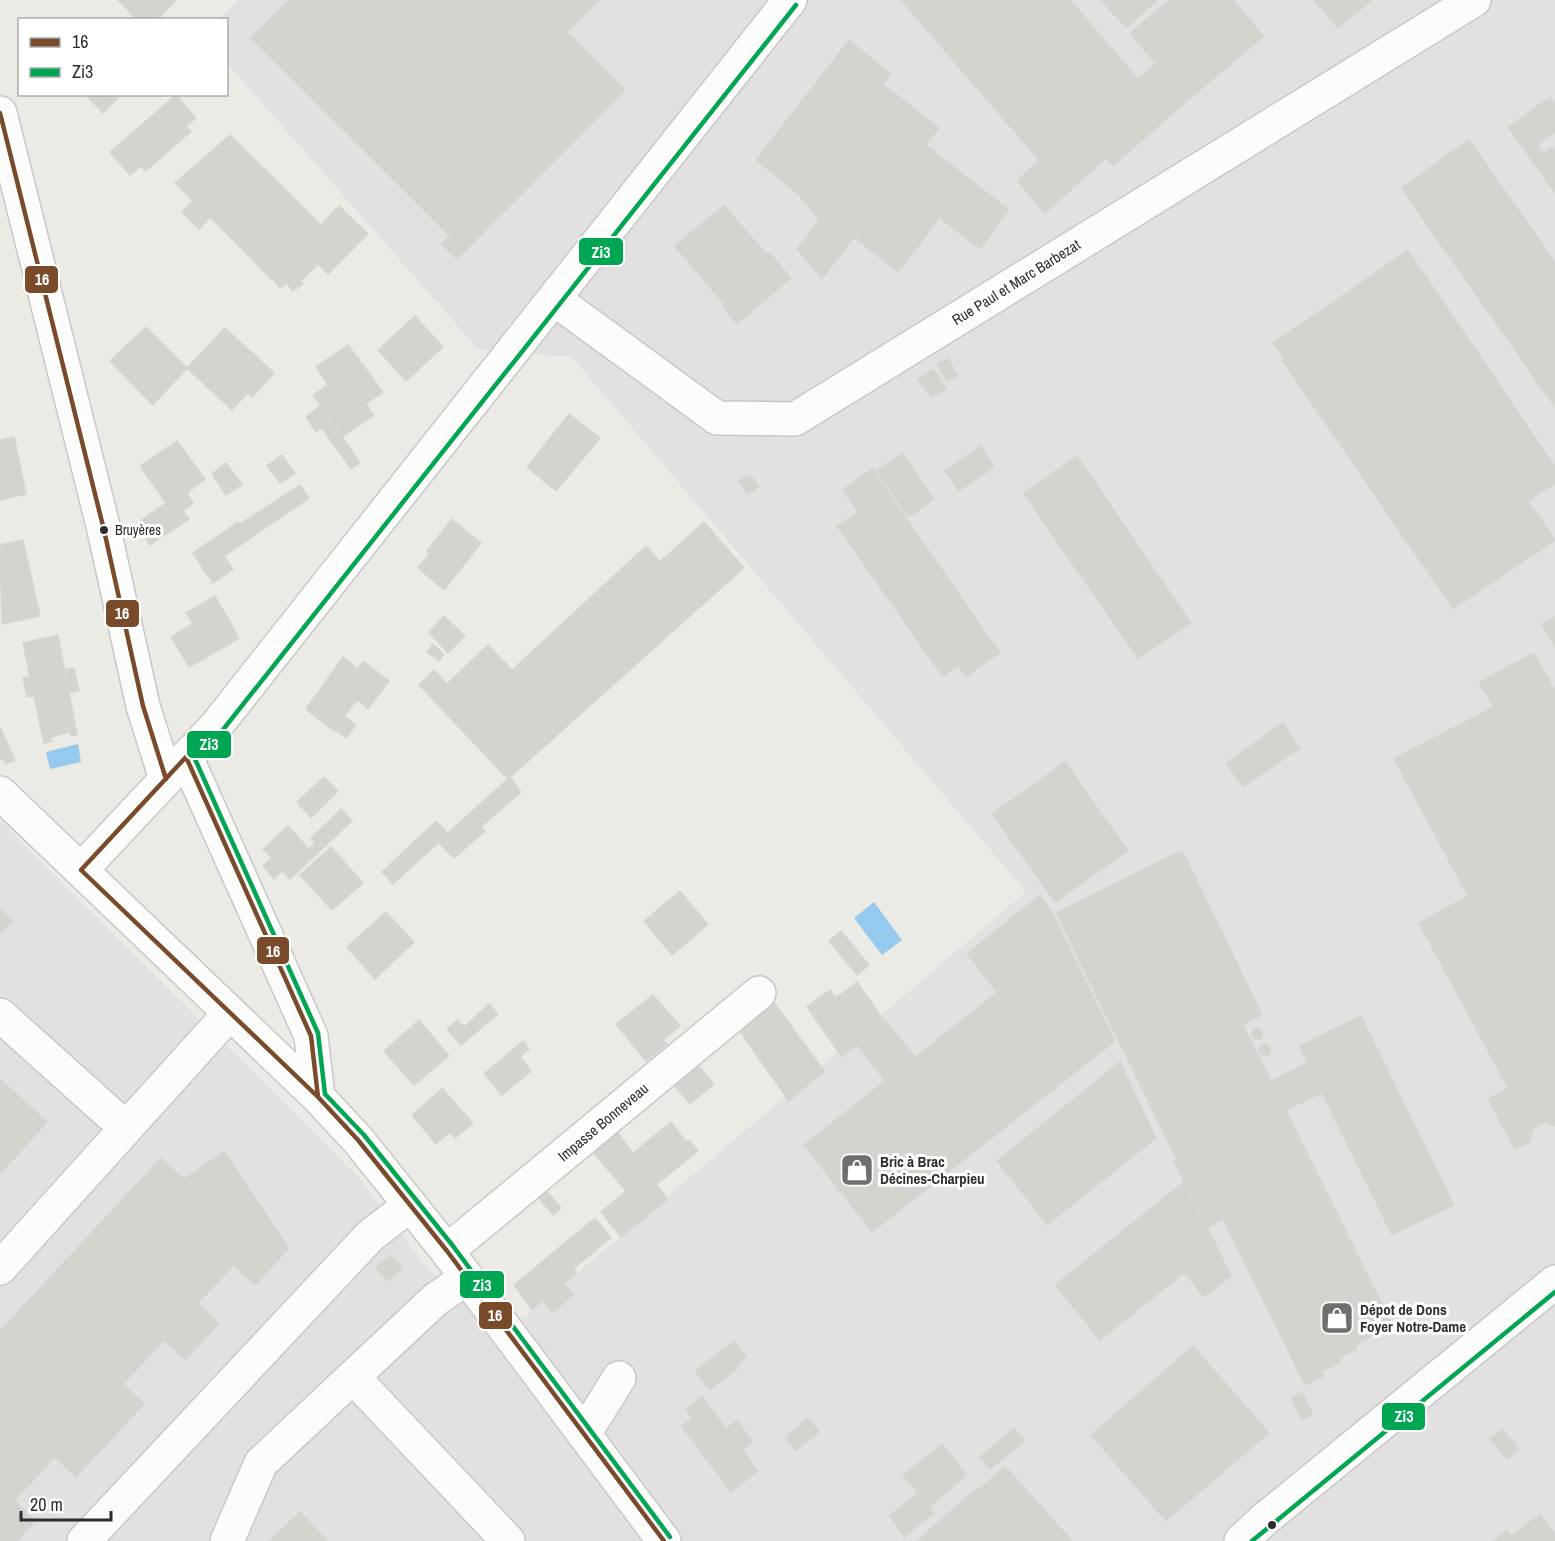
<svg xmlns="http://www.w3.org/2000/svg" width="1555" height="1541" font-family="'Archivo Narrow',sans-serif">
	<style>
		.industrial { fill: #e3e0e2 }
		.water { fill: #95caee }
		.building { fill: #d5d3ce; stroke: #d7d5d0; stroke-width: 1.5 }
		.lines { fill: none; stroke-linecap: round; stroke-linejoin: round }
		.minor-casing { stroke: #c9c8c8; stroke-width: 36 }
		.minor { stroke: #fcfcfb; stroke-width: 33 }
		.bus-1-casing { stroke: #fff; stroke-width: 9 }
		.bus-2-casing { stroke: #fff; stroke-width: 9 }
		.bus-1 { stroke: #7a4b2a; stroke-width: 4.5 }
		.bus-2 { stroke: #00a651; stroke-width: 4.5 }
		.bus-dot { fill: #2d2d2d; stroke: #fff; stroke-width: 2 }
		.labels { text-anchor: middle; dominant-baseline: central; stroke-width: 6; stroke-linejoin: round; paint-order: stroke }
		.bus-label { font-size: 14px; fill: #2d2d2d; stroke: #fff; text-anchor: start }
		.street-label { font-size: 15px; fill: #2d2d2d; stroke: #fff }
		.poi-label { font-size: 15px; font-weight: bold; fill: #2d2d2d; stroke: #fff; text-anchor: start }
		.line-badge { stroke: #fff; stroke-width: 2 }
		.badge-label { font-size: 16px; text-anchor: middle; font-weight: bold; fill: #fff }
	</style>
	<rect width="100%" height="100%" fill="#eceae4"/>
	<!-- industrial -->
	<path class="industrial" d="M238,0H1555V1541H0V821L359,1178L429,1271L515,1326L1026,892L572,357L478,349L227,63L226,20L219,19Z"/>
	<!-- water -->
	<path class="water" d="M78,744L81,762L50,769L46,752Z
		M874,902L902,940L882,955L854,918Z"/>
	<!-- building -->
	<path class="building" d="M118,0H176L157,20H137Z
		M289,0H599L567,32L625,90L457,259L441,244L450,236L251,38Z
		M901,0H1070L1138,79L1156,63L1187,101L1113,166L1106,158L1045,213L1017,181L1039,160Z
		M1101,0H1158L1126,28Z
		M1169,0H1233L1264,36L1187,101L1130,33Z
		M1314,0H1372L1338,28Z
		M849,40L891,74L883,84L939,128L822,279L797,249L819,219L797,193L756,160Z
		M85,94H122L103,113Z
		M176,95L196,118L186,126L191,131L146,171L141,166L130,175L110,152Z
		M1550,97L1555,103V132L1538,145L1544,153L1552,147L1555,151V193L1508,127Z
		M230,135L281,185L228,235L175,183Z
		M1469,140L1478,152L1475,155L1483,166L1486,164L1555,262V407L1401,188Z
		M926,145L1009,210L980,249L940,218L898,272L855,238Z
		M1478,152L1486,164L1483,166L1475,155Z
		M281,185L321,225L271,279L228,235Z
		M193,201L210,217L199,229L182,212Z
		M724,205L766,254L769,252L791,278L737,324L722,306L724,304L675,246Z
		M339,206L368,234L357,245L347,235L302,280L287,261Z
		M347,235L357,245L328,274L318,264Z
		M1408,250L1555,467V483L1471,539L1498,579L1453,609L1282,360L1392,285L1381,269Z
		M287,261L303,284L293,291L287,283L280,288L272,277Z
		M1381,269L1392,285L1284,359L1273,343Z
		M415,316L443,347L406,381L378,350Z
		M146,327L187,368L153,405L110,361Z
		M225,328L274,373L267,381L262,377L232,410L187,368Z
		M348,345L383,392L344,419L352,430L343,436L313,395L328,385L316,367Z
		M948,358L958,376L947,382L937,364Z
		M933,369L946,388L931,398L917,379Z
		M262,377L267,381L252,397L247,393Z
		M366,404L374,415L352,430L344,419Z
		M320,406L331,421L316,432L306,417Z
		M569,414L600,438L556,491L527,467Z
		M331,421L360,463L351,469L322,428Z
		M14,437L26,494L0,500V440Z
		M177,441L205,479L187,493L193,503L183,511L189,519L150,545L136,524L166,503L140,466Z
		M980,446L994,467L959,491L945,471Z
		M903,453L934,499L909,517L876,471Z
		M282,455L295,473L280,483L267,466Z
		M1077,456L1191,623L1138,658L1023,493Z
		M226,463L242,484L226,495L212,474Z
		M872,469L993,643L973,656L980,666L966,677L958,666L943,677L837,526L858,512L842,490Z
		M750,474L759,487L748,495L738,481Z
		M300,485L309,498L204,570L193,553L238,522L240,524Z
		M1528,501L1555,540L1498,579L1471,539Z
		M452,519L481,543L444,590L418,568L430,554L427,551Z
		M704,522L744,568L700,607L660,562Z
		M23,540L40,616L2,624L0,545Z
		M646,546L700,607L508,779L419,685L434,670L447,684L488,645L512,670Z
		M224,556L233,569L213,583L204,570Z
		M215,596L227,617L216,624L228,645L189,667L171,637L193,624L186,613Z
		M444,616L465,636L448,653L429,632Z
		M227,617L239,638L228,645L216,624Z
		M1555,617V648L1542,624Z
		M58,635L77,735L71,736L70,732L50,737L52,741L44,743L34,696L27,697L23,678L30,677L23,643Z
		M993,643L1000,653L980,666L973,656Z
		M433,644L444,654L439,661L427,652Z
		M1534,653L1555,691V1126L1545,1122L1533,1129L1530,1142L1515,1150L1488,1099L1508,1088L1419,923L1468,896L1394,759L1493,707L1479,682Z
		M343,657L383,689L368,709L357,700L344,716L356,725L346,738L335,730L334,731L306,709Z
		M363,661L389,681L383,689L358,668Z
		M74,668L79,691L70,693L65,670Z
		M1283,723L1300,748L1243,787L1226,763Z
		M0,727L15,760L6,764L0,757Z
		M1065,762L1128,851L1055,902L992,814Z
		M324,777L338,791L311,818L297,802Z
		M510,777L521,792L481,827L485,831L454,858L438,842Z
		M341,809L352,821L290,879L282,871L274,879L263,866L272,858L263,849L288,826L309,849L315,843L311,838Z
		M436,821L448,834L393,884L382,872Z
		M331,847L363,883L332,910L300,875Z
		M1182,850L1223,934L1203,944L1391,1322L1372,1331L1374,1335L1356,1345L1357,1349L1339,1358L1341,1362L1322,1372L1324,1376L1305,1385L1223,1219L1207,1228L1174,1161L1177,1160L1056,913Z
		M680,891L708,925L672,955L644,921Z
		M1040,895L1050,909L1065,939L997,992L967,954Z
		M0,909L13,921L0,934Z
		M386,912L414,942L375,979L347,947Z
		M841,931L869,965L857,975L829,941Z
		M1223,934L1262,1015L1243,1025L1203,944Z
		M1065,939L1115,1041L872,1232L804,1145Z
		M857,982L885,1022L842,1057L807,1007L830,990L839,1003L846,998L843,993Z
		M843,993L846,998L839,1003L836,997Z
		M653,995L680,1026L663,1040L667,1044L646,1061L616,1024Z
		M770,997L783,1015L748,1043L736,1025Z
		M489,1004L498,1014L461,1045L447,1029L458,1020L464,1027Z
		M783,1015L824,1071L789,1101L748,1043Z
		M1361,1016L1454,1205L1392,1235L1299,1046Z
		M419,1020L449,1056L414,1085L384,1051Z
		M886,1021L915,1057L885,1081L857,1045Z
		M1251.5 1034a5.5 5.5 0 1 1 11 0a5.5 5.5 0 1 1-11 0Z
		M523,1041L529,1049L520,1057L531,1071L502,1095L484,1074Z
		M1259.5 1050a5.5 5.5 0 1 1 11 0a5.5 5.5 0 1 1-11 0Z
		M693,1060L714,1084L690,1104L670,1080Z
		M1120,1062L1145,1115L1031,1204L997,1161Z
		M1307,1063L1322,1093L1286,1110L1271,1081Z
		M0,1079L47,1122L0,1174Z
		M443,1088L447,1094L431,1107L427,1102Z
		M447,1094L473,1123L455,1138L450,1132L436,1144L412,1115L427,1102L431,1107Z
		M1145,1115L1156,1138L1047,1225L1031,1204Z
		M671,1122L686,1142L689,1140L698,1151L657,1184L633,1153Z
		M613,1127L668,1199L621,1237L601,1212L626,1191L589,1147Z
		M224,1152L289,1248L255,1285L234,1265L198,1303L219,1324L185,1360L164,1340L123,1384L144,1404L76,1477L55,1457L14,1501L36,1520L17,1541H0V1331L161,1158L184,1179Z
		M1185,1181L1231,1276L1213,1290L1193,1266L1100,1340L1055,1285Z
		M546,1190L561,1208L553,1215L538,1197Z
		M595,1218L611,1238L573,1269L577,1273L532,1310L514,1285Z
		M390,1255L402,1267L396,1274L383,1262Z
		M382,1262L395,1275L389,1281L376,1269Z
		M1193,1266L1213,1290L1204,1297L1184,1272Z
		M564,1284L573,1295L552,1313L543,1301Z
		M734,1341L746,1357L737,1365L739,1367L710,1390L695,1371Z
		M1193,1346L1269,1433L1166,1521L1091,1435Z
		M1302,1392L1313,1415L1302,1420L1291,1398Z
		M702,1396L726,1429L737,1420L744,1430L706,1459L681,1426L692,1418L686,1409Z
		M808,1418L819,1432L796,1451L785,1437Z
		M1014,1428L1025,1441L990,1469L980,1457Z
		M1503,1429L1519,1450L1507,1459L1490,1439Z
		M744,1430L753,1442L742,1450L758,1471L731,1492L706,1459Z
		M942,1444L967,1475L929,1507L903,1475Z
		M1005,1466L1072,1541H917L977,1488L979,1490Z
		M918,1493L934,1513L915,1528L906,1517L896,1525L889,1516Z
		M300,1512L327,1541H269Z
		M1540,1514L1555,1534V1541H1505Z
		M906,1517L915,1528L904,1537L896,1525Z
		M1507,1530L1511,1536L1505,1541H1493Z"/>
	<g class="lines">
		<!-- minor casing -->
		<g class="minor-casing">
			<path id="minor" d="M0,113L104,530L143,706L166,779
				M554,299L717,418L795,419L1474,0
				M186,757L311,1036L318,1097
				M0,793L318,1097L358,1140L447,1251L664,1541
				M81,870L216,726L790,0
				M0,1015L126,1128
				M447,1251L759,993
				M0,1268L230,1013
				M353,1377L508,1541
				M584,1434L619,1378
				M84,1541L370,1236L410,1205
				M227,1541L261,1463L436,1299L467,1278
				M1241,1541L1266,1518L1555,1282"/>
		</g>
		<!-- minor -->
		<use href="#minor" class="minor"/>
		<!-- bus-1 casing -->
		<g class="bus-1-casing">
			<path id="bus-1" d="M0,113L104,530L143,706L166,779
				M186,757L311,1036L318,1097L81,870Z
				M318,1097L358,1140L447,1251L664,1541"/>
		</g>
		<!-- bus-2 casing -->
		<g class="bus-2-casing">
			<path id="bus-2" d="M670,1537L453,1246L364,1135L325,1094L318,1033L195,759L222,731L796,5
				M1252,1541L1555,1292"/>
		</g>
		<!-- bus-1 -->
		<use href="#bus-1" class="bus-1"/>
		<!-- bus-2 -->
		<use href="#bus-2" class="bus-2"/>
	</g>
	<!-- icons -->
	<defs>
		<g id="shop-square" transform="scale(1.725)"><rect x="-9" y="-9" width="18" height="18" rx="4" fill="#706f6d" stroke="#fff"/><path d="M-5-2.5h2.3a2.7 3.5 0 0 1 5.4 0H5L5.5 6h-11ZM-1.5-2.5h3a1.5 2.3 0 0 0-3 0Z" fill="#fff"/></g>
	</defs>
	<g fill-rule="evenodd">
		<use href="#shop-square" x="857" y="1170"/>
		<use href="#shop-square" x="1337" y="1318"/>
	</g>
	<!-- markers -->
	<g class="bus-dot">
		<circle cx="104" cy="530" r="5"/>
		<circle cx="1272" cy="1525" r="5"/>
	</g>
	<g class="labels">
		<!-- bus labels -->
		<g class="bus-label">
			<text x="115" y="530">Bruyères</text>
		</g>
		<!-- street labels -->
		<g class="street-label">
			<text transform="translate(1016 282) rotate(-32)">Rue Paul et Marc Barbezat</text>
			<text transform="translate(603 1122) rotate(-40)">Impasse Bonneveau</text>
		</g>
		<!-- poi labels -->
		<g class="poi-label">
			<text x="880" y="1161">Bric à Brac<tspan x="880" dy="17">Décines-Charpieu</tspan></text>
			<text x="1360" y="1309">Dépot de Dons<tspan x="1360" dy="17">Foyer Notre-Dame</tspan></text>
		</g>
	</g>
	<g class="line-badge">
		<rect x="578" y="237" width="46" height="29" rx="6" fill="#00a651"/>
		<rect x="24" y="265" width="35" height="29" rx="6" fill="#7a4b2a"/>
		<rect x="105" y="599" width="35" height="29" rx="6" fill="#7a4b2a"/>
		<rect x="186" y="730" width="46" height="29" rx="6" fill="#00a651"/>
		<rect x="256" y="936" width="34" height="29" rx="6" fill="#7a4b2a"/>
		<rect x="459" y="1270" width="46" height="29" rx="6" fill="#00a651"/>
		<rect x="478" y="1301" width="35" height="29" rx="6" fill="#7a4b2a"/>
		<rect x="1381" y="1402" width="45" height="29" rx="6" fill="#00a651"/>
	</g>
	<g class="badge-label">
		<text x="601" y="258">Zi3</text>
		<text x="42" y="285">16</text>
		<text x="122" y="619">16</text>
		<text x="209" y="750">Zi3</text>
		<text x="273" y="957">16</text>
		<text x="482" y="1291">Zi3</text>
		<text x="495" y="1321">16</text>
		<text x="1404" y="1422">Zi3</text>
	</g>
	<!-- legend -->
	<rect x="18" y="18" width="210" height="78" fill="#ffffff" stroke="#ababab" stroke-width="1.5"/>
	<rect x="30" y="38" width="30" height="9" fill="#7a4b2a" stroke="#ababab" stroke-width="1.5"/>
	<text x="72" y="48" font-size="18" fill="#2d2d2d">16</text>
	<rect x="30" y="68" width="30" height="9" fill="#00a651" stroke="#ababab" stroke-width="1.5"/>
	<text x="72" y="78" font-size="18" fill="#2d2d2d">Zi3</text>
	<!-- scale -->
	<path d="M21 1511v9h90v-9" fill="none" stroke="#2d2d2d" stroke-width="3"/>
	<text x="30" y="1511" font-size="18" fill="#2d2d2d" stroke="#ffffff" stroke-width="4.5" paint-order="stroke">20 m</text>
</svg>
